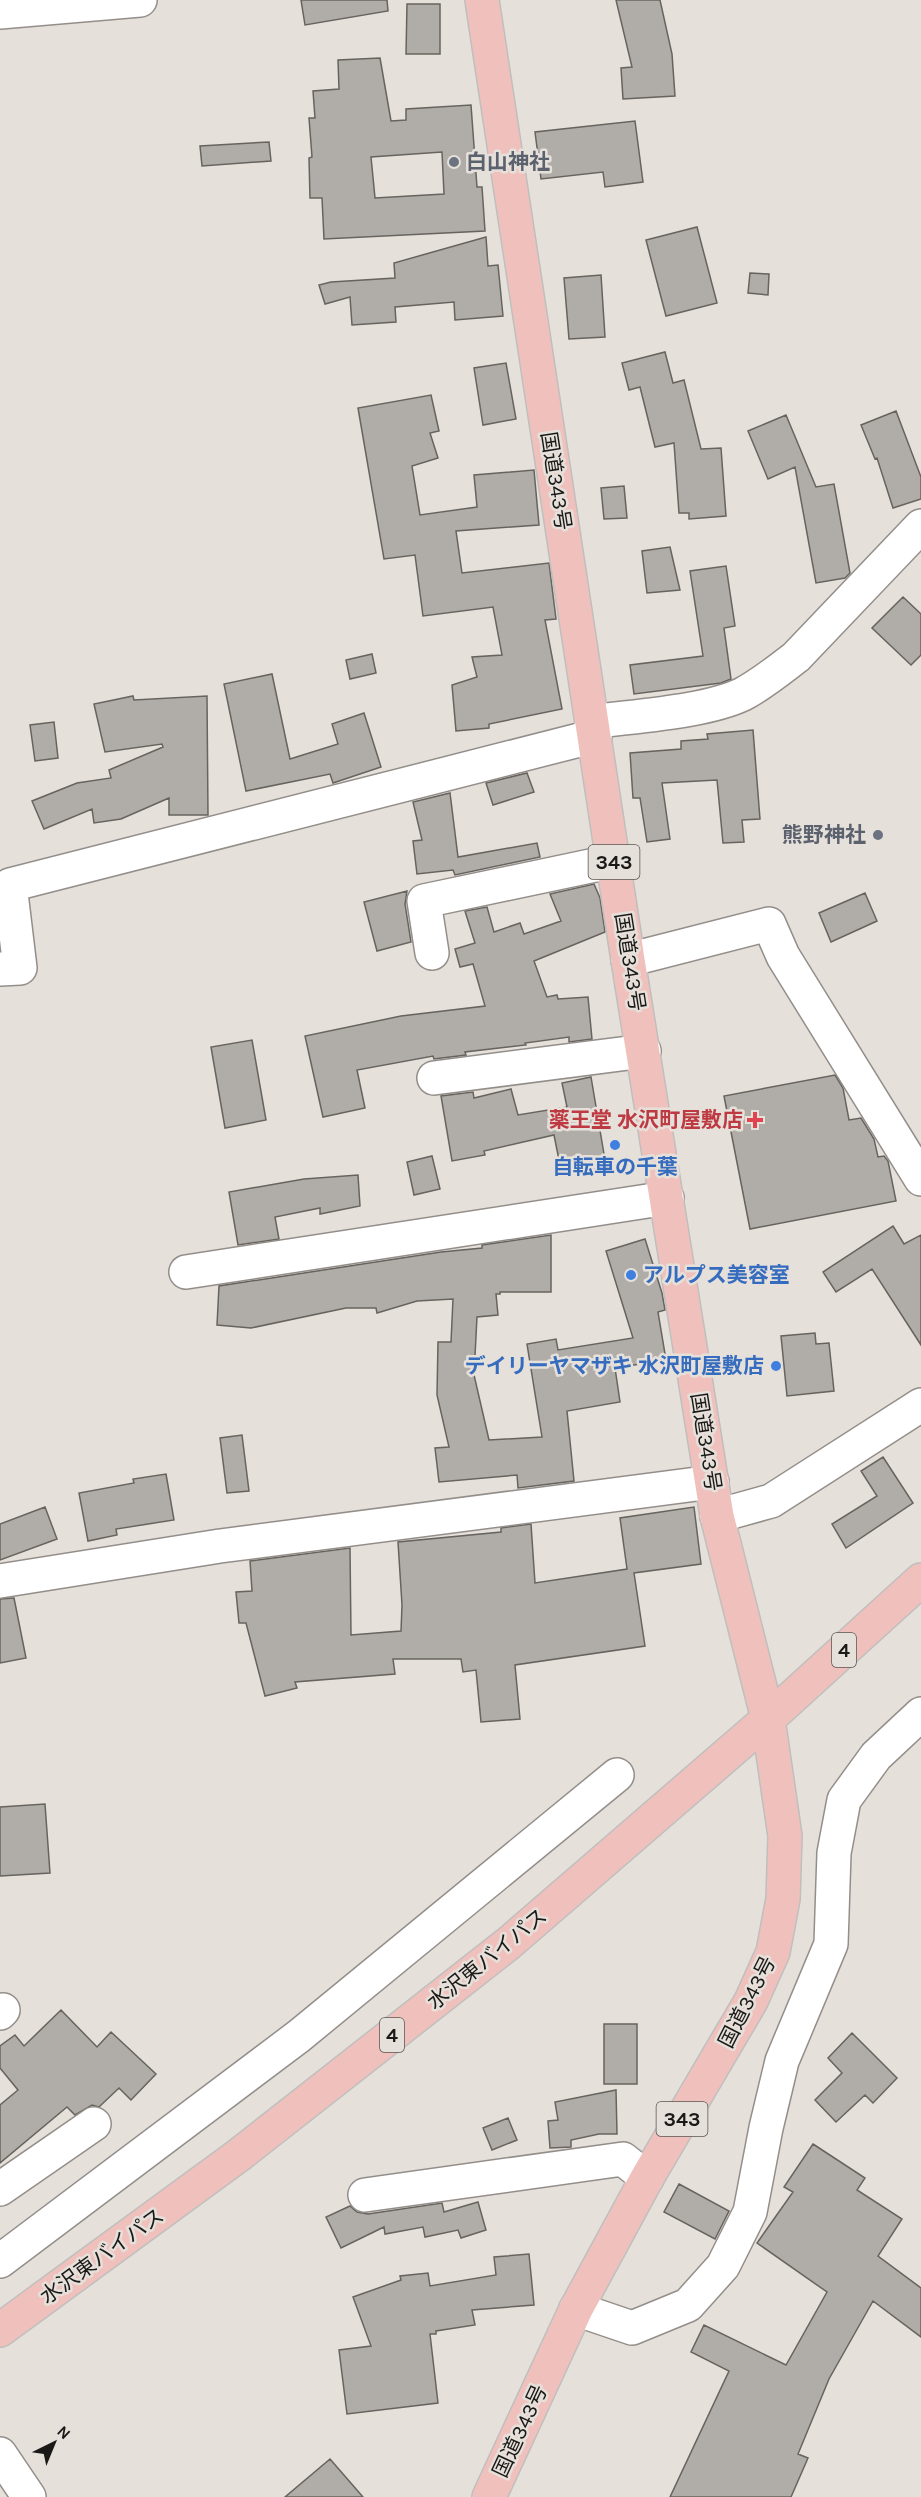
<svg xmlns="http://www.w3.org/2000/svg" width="921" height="2497" font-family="Karla,'Noto Sans JP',sans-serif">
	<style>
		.building { fill: #b0aca7; stroke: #67635e; stroke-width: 1.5; fill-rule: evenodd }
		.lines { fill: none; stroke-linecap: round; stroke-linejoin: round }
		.minor-casing { stroke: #948e8a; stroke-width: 36 }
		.highway-casing { stroke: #bfbfbe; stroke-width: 36 }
		.minor { stroke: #fff; stroke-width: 33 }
		.highway { stroke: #f0c1bc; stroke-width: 33 }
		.worship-dot { fill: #6b7280; stroke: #e6e0db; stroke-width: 2 }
		.health-dot { fill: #e0444e; stroke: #e6e0db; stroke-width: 2 }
		.shop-dot { fill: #3f7fe0; stroke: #e6e0db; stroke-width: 2 }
		.labels { text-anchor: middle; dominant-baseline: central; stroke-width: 5; stroke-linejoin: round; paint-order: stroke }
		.shield { fill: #e6e0db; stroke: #585552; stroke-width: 1.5 }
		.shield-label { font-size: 20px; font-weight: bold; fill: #1b1917 }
		.worship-label { font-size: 21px; font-weight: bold; fill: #5b616d; stroke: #e6e0db; text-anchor: start }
		.street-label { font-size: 21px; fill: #1b1917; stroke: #e6e0db }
		.health-label { font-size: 21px; font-weight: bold; fill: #be3a42; stroke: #e6e0db; text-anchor: end }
		.shop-label { font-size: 21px; font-weight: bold; fill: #366cbe; stroke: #e6e0db }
	</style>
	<rect width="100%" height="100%" fill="#e6e0db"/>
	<!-- building -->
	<path class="building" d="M301,0H387L388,11L305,25Z
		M616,0H660L672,54L675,96L623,99L621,68L632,67Z
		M407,4H440V54H406Z
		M380,58L391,121L406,120V109L471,105L477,187H482L485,231L324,239L322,198H310L309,158L312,157L309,118H315L313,91L339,89L338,60ZM442,152L444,194L375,198L371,157Z
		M635,121L643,182L605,187L603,172L541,179L535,132Z
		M269,142L271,161L202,166L200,146Z
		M697,227L717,303L666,316L646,240Z
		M486,237L488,266L498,265L503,316L455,320L454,302L395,307L396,322L352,325L350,297L325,304L319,285L331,282L395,278L394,263Z
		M750,273L769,274L768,295L748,293Z
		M601,275L605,337L569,339L564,278Z
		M665,352L673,383L684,380L701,449L721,448L726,516L689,519V513H679L674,443L655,447L640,387L629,390L622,363Z
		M506,363L516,419L483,425L474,368Z
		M431,395L439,431L430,433L438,458L412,466L420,515L477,507L474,475L534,470L539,525L456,531L462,573L549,563L556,619L545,620L562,709L489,724V728L456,731L452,685L477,677L472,657L502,655L493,607L423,616L415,555L384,559L358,408Z
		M896,411L921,477V499L893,508L877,458L875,459L861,425Z
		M786,415L816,487L834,484L850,573L845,578L816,583L795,467L768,479L748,431Z
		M624,486L627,518L604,519L601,488Z
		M670,547L680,590L647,593L642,551Z
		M726,566L735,626L724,628L731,679L721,683L634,694L630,665L703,656L690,571Z
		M903,597L921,614V655L911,665L872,628Z
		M372,654L376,673L350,679L346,660Z
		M272,674L290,759L338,744L332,724L364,713L381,767L333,783L330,774L246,791L224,684Z
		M133,696L134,700L207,696L208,815H169V798L121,819L94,823L92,809L44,829L32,801L77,783L111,778L109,770L163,747L162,744L105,752L94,704Z
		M54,722L58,758L35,761L30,725Z
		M753,730L760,819L742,820L744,842L723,843L717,780L662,783L670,839L647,842L640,798H633L630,753L681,749V741L708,739L707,734Z
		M527,773L534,792L493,805L486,783Z
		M450,793L458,857L537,843L540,857L455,875L453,870L417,874L413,841L422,840L413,802Z
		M594,884L600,898L605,932L534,961L547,997L557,995L558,999L588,997L592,1039L569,1042V1037L525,1043L526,1045L465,1052L466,1055L434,1059L433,1056L357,1070L365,1108L323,1117L305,1036L401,1016L485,1006L473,964L460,967L455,949L475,943L465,911L487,907L494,932L520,923L524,934L561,921L550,894Z
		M407,891L405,904L411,942L377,951L364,902Z
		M865,893L877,921L831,942L819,913Z
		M252,1040L266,1120L225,1128L211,1047Z
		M835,1075L843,1088L849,1120L861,1118L874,1139L878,1157L884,1156L888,1161L896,1201L750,1229L724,1096Z
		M591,1077L606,1166L562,1175L554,1135L484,1151L485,1155L452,1161L441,1096L473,1092L474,1098L511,1089L518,1115L567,1107L562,1083Z
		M432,1156L440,1189L414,1195L407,1162Z
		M358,1175L360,1206L320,1214V1208L275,1217L279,1239L238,1245L229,1192L304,1179Z
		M893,1226L904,1244L921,1235V1345L872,1269L836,1292L823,1272Z
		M551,1235V1292H500V1294H496L498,1315L477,1317L474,1375L489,1440L542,1437L527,1344L556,1339L558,1350L633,1338L606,1251L645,1239L662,1293L665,1310L658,1312L666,1360L615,1368L620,1402L567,1411L574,1481L518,1488L517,1475L439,1482L435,1448L449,1447L437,1395L438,1342H451L453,1299L417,1301L377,1313L376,1308H346L251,1328L217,1325L219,1286L441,1252L482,1248V1245Z
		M815,1333L816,1344L829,1343L834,1391L787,1396L781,1336Z
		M242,1435L249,1491L227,1493L220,1438Z
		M883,1457L913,1503L846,1548L832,1524L877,1496L861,1471Z
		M166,1474L174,1520L116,1529L117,1535L88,1541L79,1493L134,1483L133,1479Z
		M45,1507L57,1539L0,1560V1524Z
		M694,1507L701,1564L634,1573L645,1646L515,1665L520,1719L481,1722L476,1670L463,1672L461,1659H393L395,1674L295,1682L297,1688L265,1696L246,1623H239L236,1592L252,1591L250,1561L350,1548L351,1635L401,1631L402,1605L398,1542L501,1532V1528L531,1524L535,1583L627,1569L620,1518Z
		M14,1598L26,1658L0,1663V1599Z
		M45,1804L50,1873L0,1876V1807Z
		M61,2010L97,2047L111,2032L156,2074L131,2100L119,2088L99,2107L92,2105L75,2115L67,2107L0,2163V2105L18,2090L0,2068V2046L15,2035L24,2046Z
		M604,2024H637V2084H604Z
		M852,2033L897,2078L873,2103L865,2095L836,2122L815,2100L842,2073L828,2058Z
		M616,2090L617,2134H599L571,2140V2147L550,2148L548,2121L558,2120L555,2102Z
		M508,2118L517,2140L492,2150L483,2128Z
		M813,2144L865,2178L857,2190L902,2219L878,2256L921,2288V2337L873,2301L829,2379L798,2454L808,2458L791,2497H670L729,2371L691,2352L704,2325L786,2365L827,2292L757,2243L793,2192L784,2187Z
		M679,2184L729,2211L715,2239L664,2212Z
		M478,2202L486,2230L461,2238L458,2230L425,2237L423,2227L385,2234L384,2227L341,2248L326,2217L350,2206L357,2212L368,2214L442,2203L444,2212Z
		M529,2254L534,2305L472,2310L475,2325L436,2331V2334H430L438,2403L347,2414L339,2350L371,2346L353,2297L401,2280L400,2276L428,2273L430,2286L496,2275L494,2257Z
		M330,2459L363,2497H285Z"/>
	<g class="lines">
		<!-- minor casing -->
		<g class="minor-casing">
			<path id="minor" d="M0,12L140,0
				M592,722C634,716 706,712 743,694C762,684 779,670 796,657L921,526
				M432,953L424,901L614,861
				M628,960L769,924L783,956L921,1179
				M0,969L20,968L10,885L595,736
				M434,1078L644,1051
				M186,1272L667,1198
				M717,1516L771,1501L921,1405
				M0,1581L220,1546L712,1482
				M0,2013L3,2010
				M0,2189L94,2124
				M365,2195L623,2159L647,2178
				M0,2261L299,2036L617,1775
				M576,2309L632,2328L688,2305L723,2266L750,2212L766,2128L782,2061L831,1944L834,1853L844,1800L876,1756L921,1714
				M0,2454L29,2497"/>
		</g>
		<!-- highway casing -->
		<g class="highway-casing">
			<path id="highway" d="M482,0L628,960L717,1516L768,1719L785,1836L783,1899L773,1952L751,2001L647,2178L576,2309L489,2497
				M0,2330L239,2155L509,1943L768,1719L921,1580"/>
		</g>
		<!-- minor -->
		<use href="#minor" class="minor"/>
		<!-- highway -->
		<use href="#highway" class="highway"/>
	</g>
	<!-- markers -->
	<g class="worship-dot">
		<circle cx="454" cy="162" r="6"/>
		<circle cx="878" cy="835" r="6"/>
	</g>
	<path class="health-dot" d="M752 1111h6v6h6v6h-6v6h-6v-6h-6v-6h6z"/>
	<g class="shop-dot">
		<circle cx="615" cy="1145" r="6"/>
		<circle cx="631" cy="1275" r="6"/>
		<circle cx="776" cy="1366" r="6"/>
	</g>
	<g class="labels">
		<!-- shield labels -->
		<g class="shield">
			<rect x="588.5" y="845" width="51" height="34" rx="4.5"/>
			<rect x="832" y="1633" width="24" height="34" rx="4.5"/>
			<rect x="380" y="2018" width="24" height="34" rx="4.5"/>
			<rect x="656.5" y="2102" width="51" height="34" rx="4.5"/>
		</g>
		<g class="shield-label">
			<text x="614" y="862">343</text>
			<text x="844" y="1650">4</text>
			<text x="392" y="2035">4</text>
			<text x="682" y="2119">343</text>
		</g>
		<!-- worship labels -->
		<g class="worship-label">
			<text x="466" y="162">白山神社</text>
			<text x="866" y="835" text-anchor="end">熊野神社</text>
		</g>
		<!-- street labels -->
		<g class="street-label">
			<text transform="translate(556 481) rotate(81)">国道343号</text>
			<text transform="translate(630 962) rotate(81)">国道343号</text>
			<text transform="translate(706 1442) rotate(81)">国道343号</text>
			<text transform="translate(487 1959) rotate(-39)">水沢東バイパス</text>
			<text transform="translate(747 2002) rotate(-63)">国道343号</text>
			<text transform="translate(102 2256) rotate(-36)">水沢東バイパス</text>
			<text transform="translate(520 2431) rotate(-65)">国道343号</text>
		</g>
		<!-- health labels -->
		<g class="health-label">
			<text x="743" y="1120">薬王堂 水沢町屋敷店</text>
		</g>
		<!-- shop labels -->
		<g class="shop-label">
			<text x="615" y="1167">自転車の千葉</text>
			<text x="643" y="1275" text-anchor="start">アルプス美容室</text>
			<text x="764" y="1366" text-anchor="end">デイリーヤマザキ 水沢町屋敷店</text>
		</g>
	</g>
	<!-- north arrow -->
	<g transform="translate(54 2443) rotate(43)" stroke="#e6e0db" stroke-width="4.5" paint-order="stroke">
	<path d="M0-4.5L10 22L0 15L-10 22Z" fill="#1b1917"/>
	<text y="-9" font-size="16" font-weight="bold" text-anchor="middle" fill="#1b1917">N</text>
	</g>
</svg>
